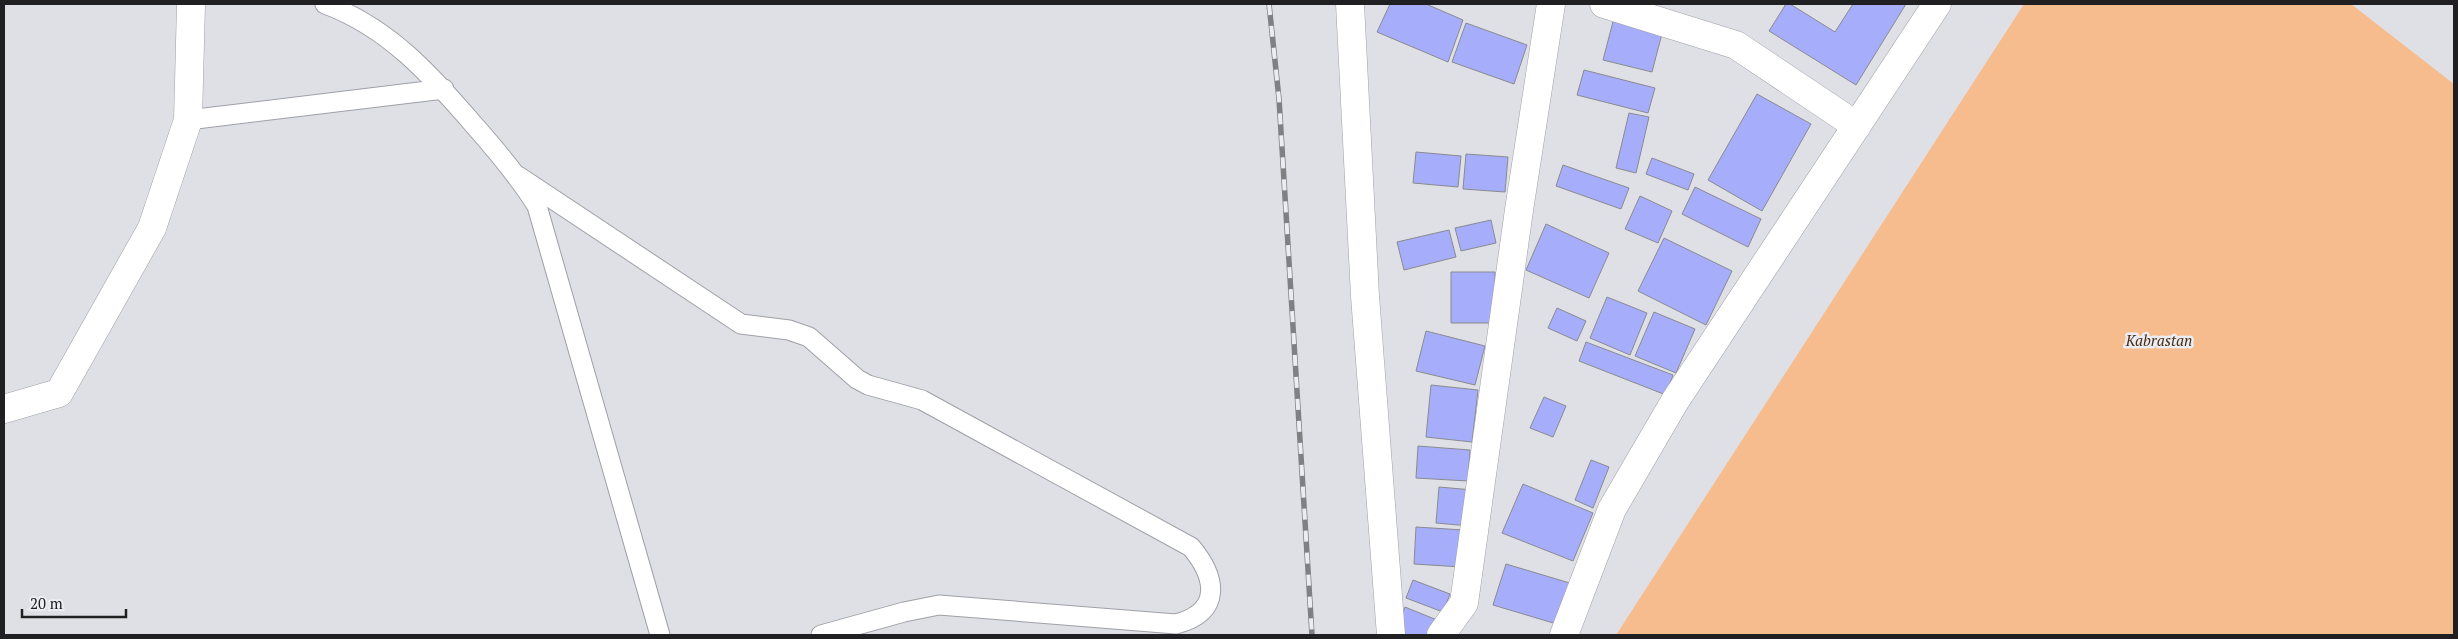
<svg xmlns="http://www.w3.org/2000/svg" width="2458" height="639" font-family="'PT Serif',serif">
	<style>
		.green { fill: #f7bc8e }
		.building { fill: #a6aefc; stroke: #898a8f }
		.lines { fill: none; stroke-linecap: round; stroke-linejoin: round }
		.lane-casing { stroke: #9fa0a6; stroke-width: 21 }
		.street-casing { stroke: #9fa0a6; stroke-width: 29 }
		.lane { stroke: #fff; stroke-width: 19 }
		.street { stroke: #fff; stroke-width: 28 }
		.rail-casing { stroke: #7f8084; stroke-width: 5.5 }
		.rail { stroke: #ecedf3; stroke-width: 4; stroke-dasharray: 11; stroke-linecap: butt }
		.labels { text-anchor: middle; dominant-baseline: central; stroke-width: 5; stroke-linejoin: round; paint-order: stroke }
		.park-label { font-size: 15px; font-style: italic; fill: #4a2d14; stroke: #ecedf3 }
	</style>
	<rect width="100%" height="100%" fill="#dfe0e6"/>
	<!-- green -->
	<path class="green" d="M2024,4H2351L2454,84V635H1616Z"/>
	<!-- building -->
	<path class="building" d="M1390,4H1426L1463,20L1448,62L1377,32Z
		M1786,4H1790L1835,32L1853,4H1906L1856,85L1769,31Z
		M1615,14L1664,26L1652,72L1603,60Z
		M1466,23L1527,45L1514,84L1452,62Z
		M1584,70L1655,88L1648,113L1577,95Z
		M1757,94L1811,124L1762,211L1708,180Z
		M1629,113L1649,117L1636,173L1616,168Z
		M1416,152L1461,156L1458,187L1413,183Z
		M1466,154L1508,157L1505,192L1463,189Z
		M1652,158L1694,174L1688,190L1646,174Z
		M1563,165L1629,188L1621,209L1556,186Z
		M1695,187L1761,219L1748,247L1682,214Z
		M1640,196L1672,211L1658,243L1625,229Z
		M1491,220L1496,243L1461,251L1455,228Z
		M1546,224L1609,253L1589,298L1526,270Z
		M1449,230L1456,257L1404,270L1397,242Z
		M1664,238L1732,271L1706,325L1638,291Z
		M1451,272H1495V323H1451Z
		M1607,297L1647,313L1630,355L1590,338Z
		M1557,308L1586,321L1577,341L1548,328Z
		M1654,312L1695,329L1676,373L1635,356Z
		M1426,331L1485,346L1475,385L1416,371Z
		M1586,342L1673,375L1666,395L1579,361Z
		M1431,385L1478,390L1472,442L1426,437Z
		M1544,397L1566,406L1553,437L1530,428Z
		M1418,446L1470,450L1468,481L1416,478Z
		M1591,460L1609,467L1593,508L1575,500Z
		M1523,484L1593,513L1573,561L1502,533Z
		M1439,487L1473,490L1470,526L1436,523Z
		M1416,527L1464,530L1462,567L1414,564Z
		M1506,564L1573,584L1560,625L1493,605Z
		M1413,580L1450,594L1443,612L1406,598Z
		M1405,607L1437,620L1431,635H1394Z"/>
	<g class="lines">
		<!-- lane casing -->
		<g class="lane-casing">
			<path id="lane" d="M325,4C388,27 431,75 474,125C497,151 519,177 537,206L660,635
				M188,120L444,89
				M518,176L741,324L789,330L809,337L857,379L868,385L922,400L1191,547C1217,578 1222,612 1176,624L939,605L904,612L821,635"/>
		</g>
		<!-- street casing -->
		<g class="street-casing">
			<path id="street" d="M1350,4L1365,296L1391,635
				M1604,4L1736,45L1857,126
				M4,409L59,393L152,228L188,120L191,4
				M1441,635L1464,603L1519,210L1551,4
				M1564,635L1612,509L1675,401L1937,4"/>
		</g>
		<!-- lane -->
		<use href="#lane" class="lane"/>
		<!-- street -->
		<use href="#street" class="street"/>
		<!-- rail casing -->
		<g class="rail-casing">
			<path id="rail" d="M1269,4L1279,99L1312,635"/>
		</g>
		<!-- rail -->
		<use href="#rail" class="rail"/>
	</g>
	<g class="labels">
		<!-- park labels -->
		<g class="park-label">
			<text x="2159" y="340">Kabrastan</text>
		</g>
	</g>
	<!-- border -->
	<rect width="2458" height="639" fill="none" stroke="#202022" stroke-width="10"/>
	<!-- scale -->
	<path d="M22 609v8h104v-8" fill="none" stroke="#202022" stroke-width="2.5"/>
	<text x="30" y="609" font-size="15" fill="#202022" stroke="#ecedf3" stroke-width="4" paint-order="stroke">20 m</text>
</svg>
